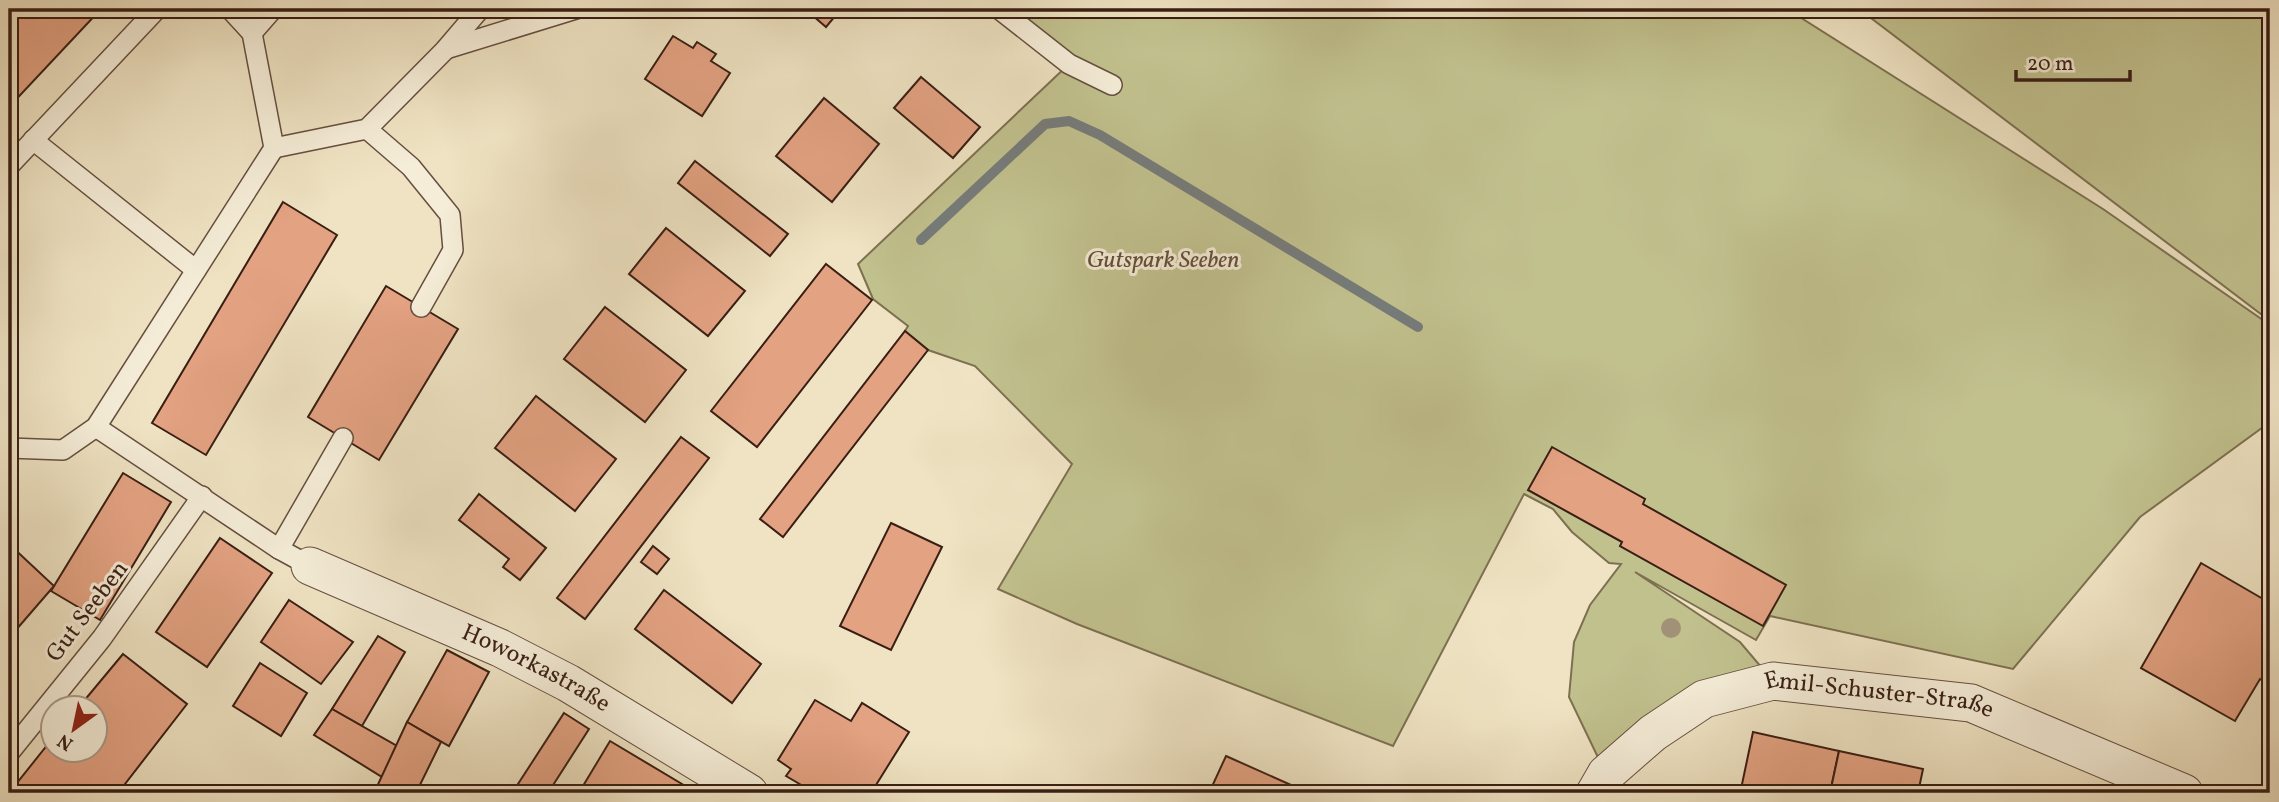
<svg xmlns="http://www.w3.org/2000/svg" width="2279" height="802" font-family="Vollkorn,serif">
  <style>
    .green { fill: #c1c18e; stroke: #7d7051; stroke-width: 2 }
    .lines { fill: none; stroke-linecap: round; stroke-linejoin: round }
    .stream { stroke: #767c7b; stroke-width: 10 }
    .building { fill: #e3a282; stroke: #391e14; stroke-width: 2 }
    .service-casing { stroke: #664f40; stroke-width: 22 }
    .minor-casing { stroke: #664f40; stroke-width: 39 }
    .service { stroke: #f5edd8; stroke-width: 19 }
    .minor { stroke: #f5edd8; stroke-width: 37 }
    .tree { fill: #a19277 }
    .labels { text-anchor: middle; dominant-baseline: central; stroke-width: 6; stroke-linejoin: round; paint-order: stroke }
    .park-label { font-size: 24px; font-style: italic; fill: #624f39; stroke: #f5edd8 }
    .street-label { font-size: 24px; fill: #391e14; stroke: #f5edd8 }
  </style>
  <rect width="100%" height="100%" fill="#efe3c3"/>
  <filter id="stains"><feTurbulence type="fractalNoise" baseFrequency=".00286" numOctaves="4"/><feColorMatrix values="0 0 0 0 .2 0 0 0 0 .09 0 0 0 0 .02 0 0 0 .5 -.17"/></filter>
  <radialGradient id="worn" r=".72"><stop offset=".6" stop-color="#630" stop-opacity="0"/><stop offset="1" stop-color="#630" stop-opacity=".3"/></radialGradient>
  <!-- green -->
  <g class="green">
    <polygon points="999,9 1787,9 2103,209 2270,325 2270,422 2140,517 2013,669 1770,616 1756,640 1635,572 1740,642 1773,681 1606,774 1569,697 1574,642 1590,605 1621,564 1609,563 1572,532 1553,509 1524,494 1393,746 1077,624 998,589 1072,464 975,366 928,350 905,331 908,326 873,299 858,264 1069,64"/>
    <polygon points="1859,9 2270,9 2270,321"/>
  </g>
  <g class="lines">
    <!-- stream -->
    <polyline class="stream" points="921,240 1045,124 1069,121 1100,135 1418,327"/>
  </g>
  <!-- building -->
  <g class="building">
    <polygon points="9,9 101,9 9,107"/>
    <polygon points="805,9 841,9 826,27"/>
    <polygon points="673,36 693,48 697,42 716,54 711,61 730,73 702,116 645,79"/>
    <polygon points="921,77 980,127 953,158 894,108"/>
    <polygon points="824,98 879,144 832,202 776,156"/>
    <polygon points="695,161 788,234 770,256 678,183"/>
    <polygon points="283,202 337,235 206,455 152,423"/>
    <polygon points="666,228 745,291 708,336 629,274"/>
    <polygon points="826,264 872,300 757,447 711,411"/>
    <polygon points="386,286 458,329 379,460 308,417"/>
    <polygon points="605,307 686,370 645,422 564,359"/>
    <polygon points="905,331 928,350 783,537 760,519"/>
    <polygon points="536,396 616,459 575,511 495,448"/>
    <polygon points="681,437 709,458 585,619 557,598"/>
    <polygon points="1552,447 1645,499 1643,504 1786,585 1763,626 1620,546 1622,542 1528,490"/>
    <polygon points="123,473 171,502 100,620 51,591"/>
    <polygon points="479,494 546,548 520,580 503,567 509,559 459,520"/>
    <polygon points="891,523 942,547 891,650 840,626"/>
    <polygon points="220,538 272,573 207,667 156,632"/>
    <polygon points="9,544 54,586 9,638"/>
    <polygon points="653,546 669,559 657,574 641,562"/>
    <polygon points="2201,563 2270,603 2270,685 2260,679 2235,721 2141,668"/>
    <polygon points="664,590 761,664 732,703 635,629"/>
    <polygon points="289,600 353,642 321,684 261,642"/>
    <polygon points="378,636 405,652 362,726 332,709"/>
    <polygon points="447,650 489,672 449,746 407,722"/>
    <polygon points="123,654 187,704 118,793 9,793 52,739 52,750 94,750 94,708 78,708"/>
    <polygon points="260,663 307,693 281,736 233,706"/>
    <polygon points="815,700 851,721 862,703 909,732 871,793 815,793 786,776 791,769 778,760"/>
    <polygon points="332,709 397,746 382,777 314,735"/>
    <polygon points="564,713 589,729 548,793 533,793 518,784"/>
    <polygon points="407,722 441,742 416,793 374,793"/>
    <polygon points="1753,732 1839,751 1830,793 1762,793 1741,789"/>
    <polygon points="610,741 687,787 683,793 594,793 583,786"/>
    <polygon points="1839,751 1923,769 1918,793 1830,793"/>
    <polygon points="1226,756 1309,793 1209,793"/>
  </g>
  <g class="lines">
    <defs>
      <g id="service">
        <polyline points="999,9 1069,64 1112,85"/>
        <polyline points="252,33 273,9"/>
        <polyline points="446,49 576,9"/>
        <polyline points="367,129 411,167 450,215 453,250 421,307"/>
        <polyline points="33,140 196,270"/>
        <polyline points="274,148 367,129 445,50 480,9"/>
        <polyline points="9,166 157,9"/>
        <polyline points="96,427 279,549 310,566"/>
        <polyline points="9,448 63,450 96,427 274,148 252,33 230,9"/>
        <polyline points="279,549 343,438"/>
        <polyline points="9,753 102,638 202,496"/>
      </g>
      <g id="minor">
        <path id="s1" d="M 310,566 L 500,648 L 568,683 L 749,793"/>
        <path id="s2" d="M 1595,793 L 1606,774 L 1653,733 L 1704,699 L 1773,681 L 1971,703 L 2184,793"/>
      </g>
    </defs>
    <!-- service casing -->
    <use href="#service" class="service-casing"/>
    <!-- minor casing -->
    <use href="#minor" class="minor-casing"/>
    <!-- service -->
    <use href="#service" class="service"/>
    <!-- minor -->
    <use href="#minor" class="minor"/>
  </g>
  <!-- trees -->
  <circle class="tree" cx="1671" cy="628" r="10"/>
  <g class="labels">
    <!-- park labels -->
    <g class="park-label">
      <text x="1163" y="261">Gutspark Seeben</text>
    </g>
    <!-- street labels -->
    <g class="street-label">
      <text transform="translate(88 612) rotate(-53)">Gut Seeben</text>
      <text stroke="none"><textPath href="#s1" startOffset="248">Howorkastraße</textPath></text>
      <text stroke="none"><textPath href="#s2" startOffset="324">Emil-Schuster-Straße</textPath></text>
    </g>
  </g>
  <!-- margin -->
  <rect width="2279" height="802" fill="none" stroke="#efe3c3" stroke-width="35"/>
  <rect x="10" y="10" width="2258" height="781" fill="none" stroke="#391e14" stroke-width="3.5"/>
  <rect x="18" y="18" width="2244" height="767" fill="none" stroke="#391e14" stroke-width="2"/>
  <!-- north arrow -->
  <g transform="translate(74 729) rotate(213)"><circle r="33" fill="#f5edd8" stroke="#aa9a8a" stroke-width="2"/>
  <path d="M0-5L12 26L0 18L-12 26Z" fill="#8f2418"/>
  <text y="-10" font-size="19" font-weight="bold" text-anchor="middle" fill="#391e14">N</text>
  </g>
  <!-- scale -->
  <path d="M2016 70v10h114v-10" fill="none" stroke="#391e14" stroke-width="3.5"/>
  <text x="2027" y="70" font-size="21" fill="#391e14" stroke="#f5edd8" stroke-width="5" paint-order="stroke">20 m</text>
  <rect width="100%" height="100%" filter="url(#stains)"/>
  <rect width="100%" height="100%" fill="url(#worn)"/>
</svg>
